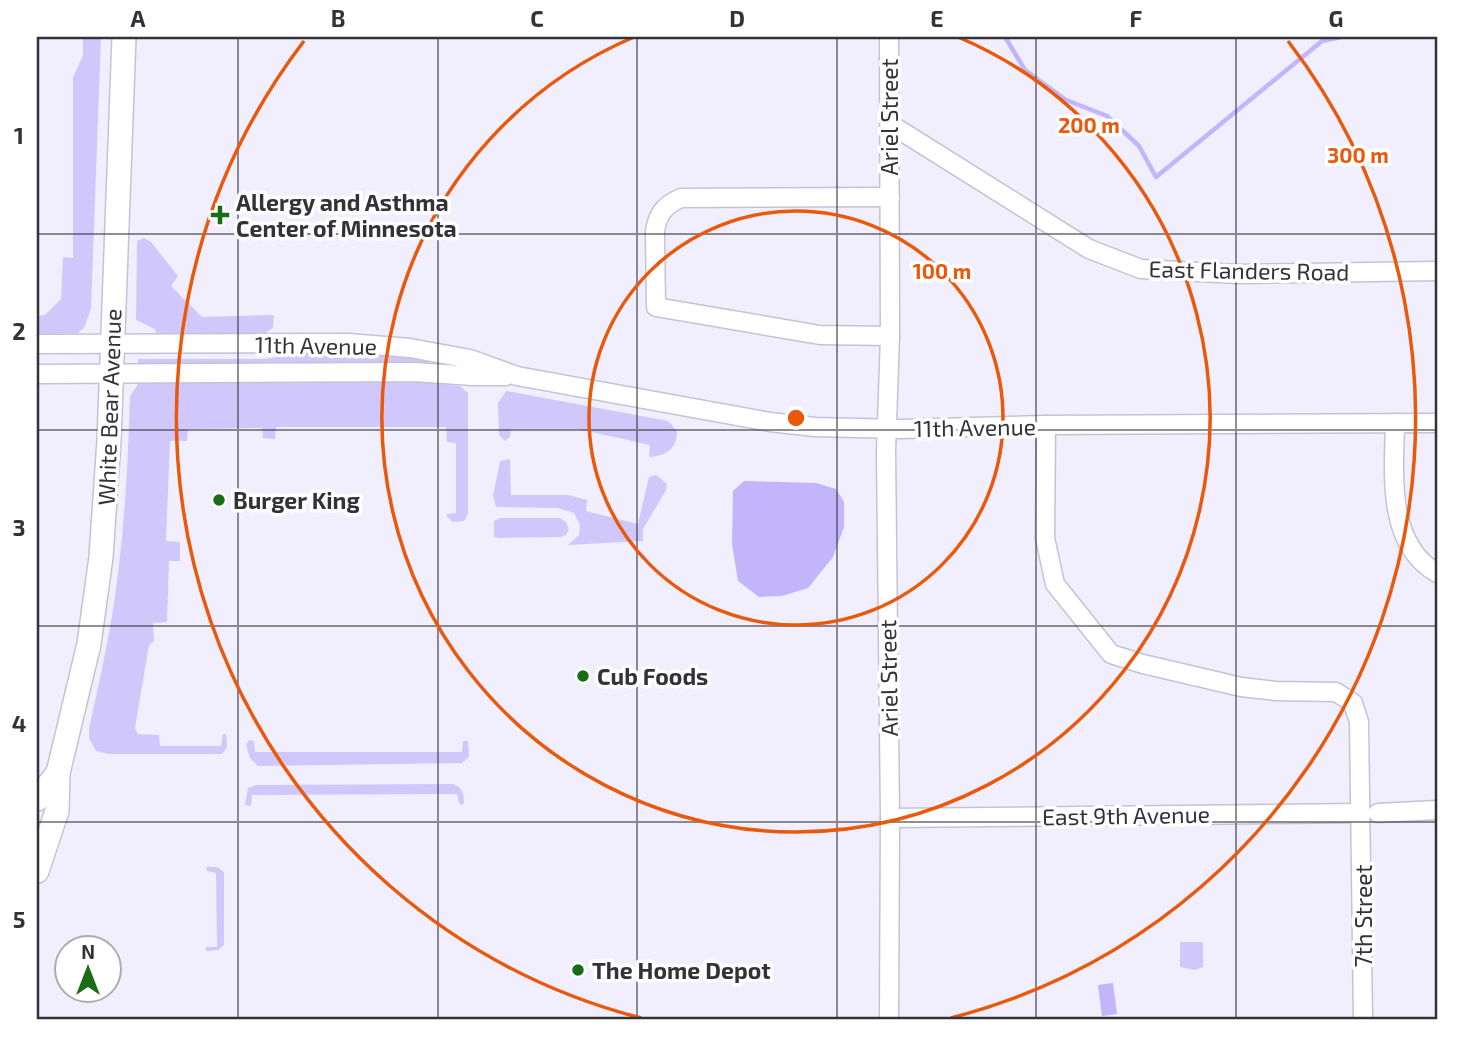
<svg xmlns="http://www.w3.org/2000/svg" width="1474" height="1056" font-family="'Exo 2',sans-serif">
  <style>
    .green { fill: #d0c8fa }
    .water { fill: #c2b5fc }
    .lines { fill: none; stroke-linecap: round; stroke-linejoin: round }
    .stream { stroke: #c2b5fc; stroke-width: 4.5 }
    .minor-casing { stroke: #c5c2d4; stroke-width: 21 }
    .major-casing { stroke: #c5c2d4; stroke-width: 26 }
    .minor { stroke: #fff; stroke-width: 18 }
    .major { stroke: #fff; stroke-width: 23 }
    .grid { fill: none; stroke: #333239; stroke-width: 2; stroke-opacity: 0.55 }
    .ring { fill: none; stroke: #e8590c; stroke-width: 3.5 }
    .poi-dot { fill: #186d15; stroke: #fff; stroke-width: 2.5 }
    .labels { text-anchor: middle; dominant-baseline: central; stroke-width: 7; stroke-linejoin: round; paint-order: stroke }
    .street-label { font-size: 23px; fill: #333239; stroke: #fff }
    .poi-label { font-size: 23px; font-weight: bold; fill: #333239; stroke: #fff; text-anchor: start }
    .centre { fill: #e8590c; stroke: #fff; stroke-width: 3.5 }
    .ring-label { font-size: 21px; text-anchor: middle; font-weight: bold; fill: #e8590c; stroke: #fff; stroke-width: 7; stroke-linejoin: round; paint-order: stroke }
    .neatline { fill: none; stroke: #333239; stroke-width: 2.5 }
    .grid-label { font-size: 23px; text-anchor: middle; font-weight: bold; fill: #333239 }
  </style>
  <rect width="100%" height="100%" fill="#f1effe"/>
  <!-- green -->
  <g class="green">
    <polygon points="83,37 101,37 91,309 84,328 78,333 37,334 37,316 45,315 61,299 63,257 73,258 73,77 83,56"/>
    <polygon points="144,238 151,242 178,276 171,286 202,317 274,315 273,328 265,333 156,333 155,329 136,320 137,241"/>
    <polygon points="312,352 347,352 429,360 429,363 138,364 138,359 263,359"/>
    <path d="M 403,380 L 460,386 L 468,393 L 468,514 L 464,521 L 453,522 L 447,517 L 447,514 L 456,513 L 456,443 L 447,442 L 446,427 L 276,427 L 275,439 L 263,438 L 262,428 L 188,429 L 187,441 L 170,441 L 166,541 L 180,542 L 180,561 L 169,561 L 167,622 L 153,623 L 154,641 L 149,645 L 135,728 L 138,734 L 159,735 L 160,746 L 221,746 L 223,734 L 226,734 L 227,747 L 222,754 L 109,754 L 96,751 L 89,738 L 89,729 C 99,682 110,636 116,588 C 125,525 128,460 130,396 L 139,383 L 174,381 Z"/>
    <path d="M 506,391 L 668,421 L 677,431 C 677,449 666,456 649,457 L 650,445 L 578,429 L 511,429 L 510,437 L 505,441 L 499,435 L 498,403 Z"/>
    <polygon points="510,459 511,495 568,495 587,500 586,511 638,524 649,477 656,475 667,484 666,490 643,529 643,541 568,545 579,535 580,525 574,513 558,508 496,507 493,496 500,461"/>
    <polygon points="500,518 560,518 566,522 569,529 566,535 561,537 499,538 494,537 494,521"/>
    <polygon points="249,740 254,741 255,752 462,752 463,741 468,741 469,757 462,763 258,766 250,758 246,745"/>
    <path d="M 453,784 C 462,787 464,793 464,803 L 462,805 L 459,803 L 457,794 L 252,795 L 251,806 L 245,805 L 248,788 L 257,785 Z"/>
    <polygon points="206,867 217,867 224,872 224,945 218,950 206,951 206,947 217,947 216,873 207,871"/>
    <polygon points="1180,942 1203,942 1203,967 1195,970 1180,967"/>
  </g>
  <!-- water -->
  <g class="water">
    <polygon points="744,481 816,483 836,489 844,502 844,527 833,557 808,588 782,596 759,597 738,581 732,544 733,491"/>
    <polygon points="1113,983 1117,1014 1102,1016 1098,985"/>
  </g>
  <g class="lines">
    <!-- stream -->
    <polyline class="stream" points="1005,37 1025,70 1066,100 1107,116 1139,146 1156,177 1322,41 1341,37"/>
    <defs>
      <g id="minor">
        <polyline points="889,37 890,336 886,451 890,818 889,1019"/>
        <polyline points="890,124 1089,249 1141,269 1237,274 1437,271"/>
        <path d="M 890,197 L 681,198 C 665,205 658,213 655,231 L 656,307 L 820,335 L 890,336"/>
        <polyline points="37,344 348,343 410,348 470,359 517,376 770,422 815,427 901,429 1046,425 1437,423"/>
        <polyline points="37,374 414,372 473,376 506,376"/>
        <path d="M 1395,423 C 1394,473 1386,544 1437,573"/>
        <polyline points="1046,425 1045,538 1055,584 1111,654 1143,664 1241,687 1276,691 1336,692 1353,703 1359,722 1363,1019"/>
        <polyline points="1378,813 1437,810"/>
        <polyline points="890,818 1362,813"/>
      </g>
      <g id="major">
        <polyline points="37,799 58,773"/>
        <polyline points="37,871 57,811 58,773 89,644 101,557 109,440 124,37"/>
      </g>
    </defs>
    <!-- minor casing -->
    <use href="#minor" class="minor-casing"/>
    <!-- major casing -->
    <use href="#major" class="major-casing"/>
    <!-- minor -->
    <use href="#minor" class="minor"/>
    <!-- major -->
    <use href="#major" class="major"/>
  </g>
  <!-- grid -->
  <path class="grid" d="M 238,37 L 238,1019M 438,37 L 438,1019M 637,37 L 637,1019M 837,37 L 837,1019M 1036,37 L 1036,1019M 1236,37 L 1236,1019M 37,234 L 1437,234M 37,430 L 1437,430M 37,626 L 1437,626M 37,822 L 1437,822"/>
  <!-- distance rings -->
  <g class="ring">
    <circle cx="796" cy="418" r="207"/>
    <path d="M958 37A414 414 0 1 1 634 37"/>
    <path d="M641 1018A620 620 0 0 1 304 41M1288 41A620 620 0 0 1 951 1018"/>
  </g>
  <!-- markers -->
  <g class="poi-dot">
    <path d="M216.5 204.5h7v7h7v7h-7v7h-7v-7h-7v-7h7z"/>
    <circle cx="219" cy="500" r="7"/>
    <circle cx="583" cy="676" r="7"/>
    <circle cx="578" cy="970" r="7"/>
  </g>
  <g class="labels">
    <!-- street labels -->
    <g class="street-label">
      <text transform="translate(889 117) rotate(-90)">Ariel Street</text>
      <text transform="translate(1249 270) rotate(1)">East Flanders Road</text>
      <text transform="translate(316 345) rotate(1)">11th Avenue</text>
      <text transform="translate(109 407) rotate(-88)">White Bear Avenue</text>
      <text transform="translate(975 427) rotate(-1)">11th Avenue</text>
      <text transform="translate(888 678) rotate(-91)">Ariel Street</text>
      <text transform="translate(1126 815) rotate(-1)">East 9th Avenue</text>
      <text transform="translate(1363 916) rotate(-90)">7th Street</text>
    </g>
    <!-- poi labels -->
    <g class="poi-label">
      <text x="236" y="202">Allergy and Asthma<tspan x="236" dy="26">Center of Minnesota</tspan></text>
      <text x="233" y="500">Burger King</text>
      <text x="597" y="676">Cub Foods</text>
      <text x="592" y="970">The Home Depot</text>
    </g>
  </g>
  <circle cx="796" cy="418" r="10" class="centre"/>
  <g class="ring-label">
    <text x="1089" y="133">200 m</text>
    <text x="1358" y="163">300 m</text>
    <text x="942" y="279">100 m</text>
  </g>
  <!-- border -->
  <rect width="1474" height="1056" fill="none" stroke="#ffffff" stroke-width="77"/>
  <!-- north arrow -->
  <g transform="translate(88 969)"><circle r="33" fill="#ffffff" stroke="#adadb0" stroke-width="2"/>
  <path d="M0-5L12 26L0 18L-12 26Z" fill="#186d15"/>
  <text y="-10" font-size="19" font-weight="bold" text-anchor="middle" fill="#333239">N</text>
  </g>
  <rect x="38" y="38" width="1398" height="980" class="neatline"/>
  <g class="grid-label">
    <text x="138" y="27">A</text>
    <text x="338" y="27">B</text>
    <text x="537" y="27">C</text>
    <text x="737" y="27">D</text>
    <text x="937" y="27">E</text>
    <text x="1136" y="27">F</text>
    <text x="1336" y="27">G</text>
    <text x="19" y="144">1</text>
    <text x="19" y="340">2</text>
    <text x="19" y="536">3</text>
    <text x="19" y="732">4</text>
    <text x="19" y="928">5</text>
  </g>
</svg>
